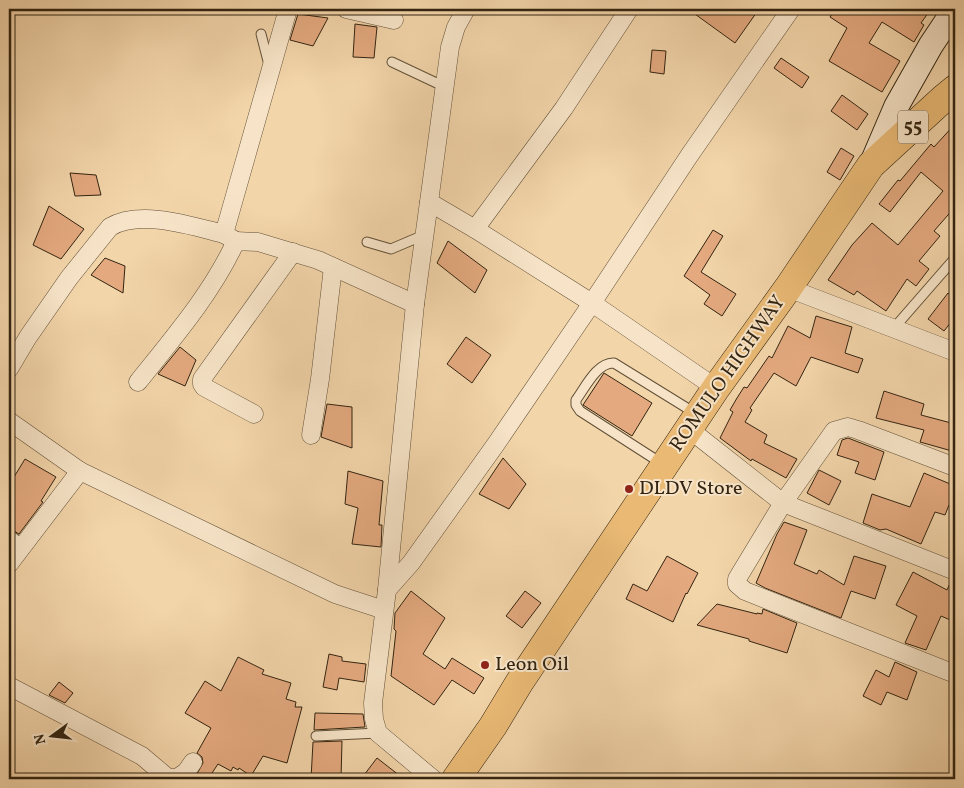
<svg xmlns="http://www.w3.org/2000/svg" width="964" height="788" font-family="Vollkorn,serif">
  <style>
    .building { fill: #e4a97f; stroke: #322411 }
    .lines { fill: none; stroke-linecap: round; stroke-linejoin: round }
    .lane-casing { stroke: #625037; stroke-width: 11 }
    .street-casing { stroke: #625037; stroke-width: 19 }
    .secondary-casing { stroke: #322411; stroke-width: 26 }
    .highway-casing { stroke: #322411; stroke-width: 29 }
    .lane { stroke: #f7e4c8; stroke-width: 9 }
    .street { stroke: #f7e4c8; stroke-width: 18 }
    .secondary { stroke: #f7e4c8; stroke-width: 24 }
    .highway { stroke: #eaba75; stroke-width: 28 }
    .poi-dot { fill: #8f2418; stroke: #f7e4c8; stroke-width: 2 }
    .labels { text-anchor: middle; dominant-baseline: central; stroke-width: 4; stroke-linejoin: round; paint-order: stroke }
    .shield { fill: #f7e4c8; stroke: #6d5e48; stroke-width: 1 }
    .shield-label { font-size: 19px; font-weight: bold; fill: #322411 }
    .street-label { font-size: 20px; fill: #322411; stroke: #f7e4c8 }
    .poi-label { font-size: 20px; fill: #322411; stroke: #f7e4c8; text-anchor: start }
  </style>
  <rect width="100%" height="100%" fill="#f3d5aa"/>
  <filter id="stains"><feTurbulence type="fractalNoise" baseFrequency=".004" numOctaves="4"/><feColorMatrix values="0 0 0 0 .2 0 0 0 0 .09 0 0 0 0 .02 0 0 0 .5 -.17"/></filter>
  <radialGradient id="worn" r=".72"><stop offset=".6" stop-color="#630" stop-opacity="0"/><stop offset="1" stop-color="#630" stop-opacity=".3"/></radialGradient>
  <!-- building -->
  <g class="building">
    <polygon points="688,9 759,9 735,43"/>
    <polygon points="835,9 931,9 921,23 924,25 914,42 882,22 869,43 900,61 882,92 829,61 847,28 830,17"/>
    <polygon points="298,14 328,18 313,46 290,40"/>
    <polygon points="355,24 377,27 374,58 353,57"/>
    <polygon points="652,50 666,51 664,74 650,72"/>
    <polygon points="781,58 809,77 802,88 774,68"/>
    <polygon points="842,95 868,114 857,130 831,111"/>
    <polygon points="955,124 955,207 934,231 940,236 919,261 929,269 916,286 907,279 886,311 857,291 854,295 828,280 852,245 872,223 898,245 943,191 921,172 890,212 879,204 898,180 900,181 931,144 934,147"/>
    <polygon points="841,148 854,156 840,180 827,172"/>
    <polygon points="70,173 96,175 101,195 75,196"/>
    <polygon points="49,206 84,229 61,259 33,245"/>
    <polygon points="713,230 723,236 701,272 736,294 722,316 704,304 710,295 684,276"/>
    <polygon points="448,241 487,270 475,293 437,263"/>
    <polygon points="105,258 125,266 123,293 91,275"/>
    <polygon points="948,293 955,299 955,317 944,331 928,319"/>
    <polygon points="816,316 852,327 845,353 863,359 858,373 811,357 796,386 774,373 750,408 752,410 745,422 767,435 764,443 797,459 786,478 752,459 751,461 720,438 733,412 730,410 737,398 744,387 747,388 769,356 772,358 788,326 810,338"/>
    <polygon points="466,337 491,355 472,383 447,364"/>
    <polygon points="180,347 196,360 185,386 158,374"/>
    <polygon points="604,373 652,403 632,436 583,405"/>
    <polygon points="884,391 924,404 921,415 955,424 955,441 952,451 920,442 924,430 876,418"/>
    <polygon points="327,404 352,407 352,448 321,437"/>
    <polygon points="848,438 884,452 875,480 855,473 859,462 837,455 842,440"/>
    <polygon points="503,458 526,484 509,509 479,494"/>
    <polygon points="25,459 56,477 41,501 43,502 19,534 9,528 9,473 14,477"/>
    <polygon points="819,470 841,481 829,505 807,493"/>
    <polygon points="348,471 383,481 379,525 382,525 381,547 352,544 358,508 345,504"/>
    <polygon points="924,473 955,486 955,508 949,505 945,515 935,512 921,544 886,529 880,530 863,523 872,494 910,507"/>
    <polygon points="784,522 807,530 794,564 817,574 819,570 844,585 854,556 886,566 875,599 851,591 841,618 765,588 756,583 777,534"/>
    <polygon points="667,556 698,573 687,594 686,593 673,622 626,599 633,584 647,591"/>
    <polygon points="913,572 947,590 951,581 955,581 955,622 941,616 926,650 905,643 917,616 896,605"/>
    <polygon points="411,591 445,618 423,654 445,669 452,658 484,678 474,694 452,680 434,705 391,676 396,631 394,629 395,613"/>
    <polygon points="525,591 541,603 522,628 506,616"/>
    <polygon points="717,604 757,614 757,613 762,614 763,609 797,623 787,653 749,641 749,639 697,625"/>
    <polygon points="329,654 342,657 342,661 366,664 364,682 339,678 337,690 323,687"/>
    <polygon points="238,657 264,670 262,674 291,683 286,699 296,702 295,707 302,707 287,763 263,756 251,776 239,768 238,770 233,767 231,771 218,764 208,779 194,779 203,763 202,757 197,753 211,728 185,713 205,681 221,691"/>
    <polygon points="895,662 917,672 907,700 887,692 881,705 863,696 876,670 889,677"/>
    <polygon points="59,682 73,693 65,703 49,695"/>
    <polygon points="315,713 363,714 365,727 314,730"/>
    <polygon points="342,741 341,779 311,779 313,742"/>
    <polygon points="377,758 404,779 361,779"/>
  </g>
  <g class="lines">
    <defs>
      <g id="lane">
        <polyline points="261,34 269,65"/>
        <polyline points="392,62 445,87"/>
        <polyline points="367,242 391,249 424,235"/>
        <polyline points="894,328 955,258"/>
        <path d="M 661,463 L 580,411 L 576,405 L 576,400 C 585,388 597,362 614,363 L 695,413"/>
        <polyline points="9,534 23,545"/>
        <polyline points="316,736 378,733"/>
      </g>
      <g id="street">
        <polyline points="346,9 394,20"/>
        <polyline points="629,9 564,108 475,229 592,303 689,156 791,9"/>
        <polyline points="429,202 450,47 456,27 466,9"/>
        <polyline points="234,240 224,234 288,9"/>
        <polyline points="788,288 955,352"/>
        <path d="M 9,369 L 28,337 L 69,278 L 110,227 C 140,209 192,226 224,234"/>
        <path d="M 138,382 C 174,337 212,293 236,241 L 258,242 L 318,260 L 415,304"/>
        <polyline points="254,414 204,387 202,384 202,379 293,252"/>
        <polyline points="9,421 80,471 335,594 384,610"/>
        <polyline points="689,429 783,503 955,571"/>
        <polyline points="311,435 320,379 333,267"/>
        <polyline points="955,467 858,430 848,427 834,431 783,503 737,579 737,584 745,591 955,674"/>
        <polyline points="9,564 80,471"/>
        <polyline points="387,590 411,563 496,444 592,303 716,388"/>
        <polyline points="9,686 142,756 168,778 177,778 186,772 193,762"/>
        <polyline points="433,779 378,733 374,719 373,703 387,590 415,304 429,202 475,229"/>
      </g>
      <polyline id="secondary" points="872,163 896,107 931,45 955,9"/>
      <polyline id="highway" points="456,779 493,726 519,683 716,388 788,288 871,165 944,98 955,89"/>
    </defs>
    <!-- lane casing -->
    <use href="#lane" class="lane-casing"/>
    <!-- street casing -->
    <use href="#street" class="street-casing"/>
    <!-- secondary casing -->
    <use href="#secondary" class="secondary-casing"/>
    <!-- highway casing -->
    <use href="#highway" class="highway-casing"/>
    <!-- lane -->
    <use href="#lane" class="lane"/>
    <!-- street -->
    <use href="#street" class="street"/>
    <!-- secondary -->
    <use href="#secondary" class="secondary"/>
    <!-- highway -->
    <use href="#highway" class="highway"/>
  </g>
  <!-- markers -->
  <g class="poi-dot">
    <circle cx="629" cy="489" r="5"/>
    <circle cx="485" cy="665" r="5"/>
  </g>
  <g class="labels">
    <!-- shield labels -->
    <rect class="shield" x="898" y="110.5" width="30" height="33" rx="4"/>
    <g class="shield-label">
      <text x="913" y="127">55</text>
    </g>
    <!-- street labels -->
    <g class="street-label">
      <text transform="translate(728 374) rotate(-55)">ROMULO HIGHWAY</text>
    </g>
    <!-- poi labels -->
    <g class="poi-label">
      <text x="639" y="489">DLDV Store</text>
      <text x="495" y="665">Leon Oil</text>
    </g>
  </g>
  <!-- margin -->
  <rect width="964" height="788" fill="none" stroke="#f3d5aa" stroke-width="30"/>
  <rect x="10" y="10" width="944" height="768" fill="none" stroke="#322411" stroke-width="2.5"/>
  <rect x="15" y="15" width="934" height="758" fill="none" stroke="#322411"/>
  <!-- north arrow -->
  <g transform="translate(52 736) rotate(255)" stroke="#f7e4c8" stroke-width="4" paint-order="stroke">
  <path d="M0-4L9 19L0 12L-9 19Z" fill="#322411"/>
  <text y="-8" font-size="14" font-weight="bold" text-anchor="middle" fill="#322411">N</text>
  </g>
  <rect width="100%" height="100%" filter="url(#stains)"/>
  <rect width="100%" height="100%" fill="url(#worn)"/>
</svg>
